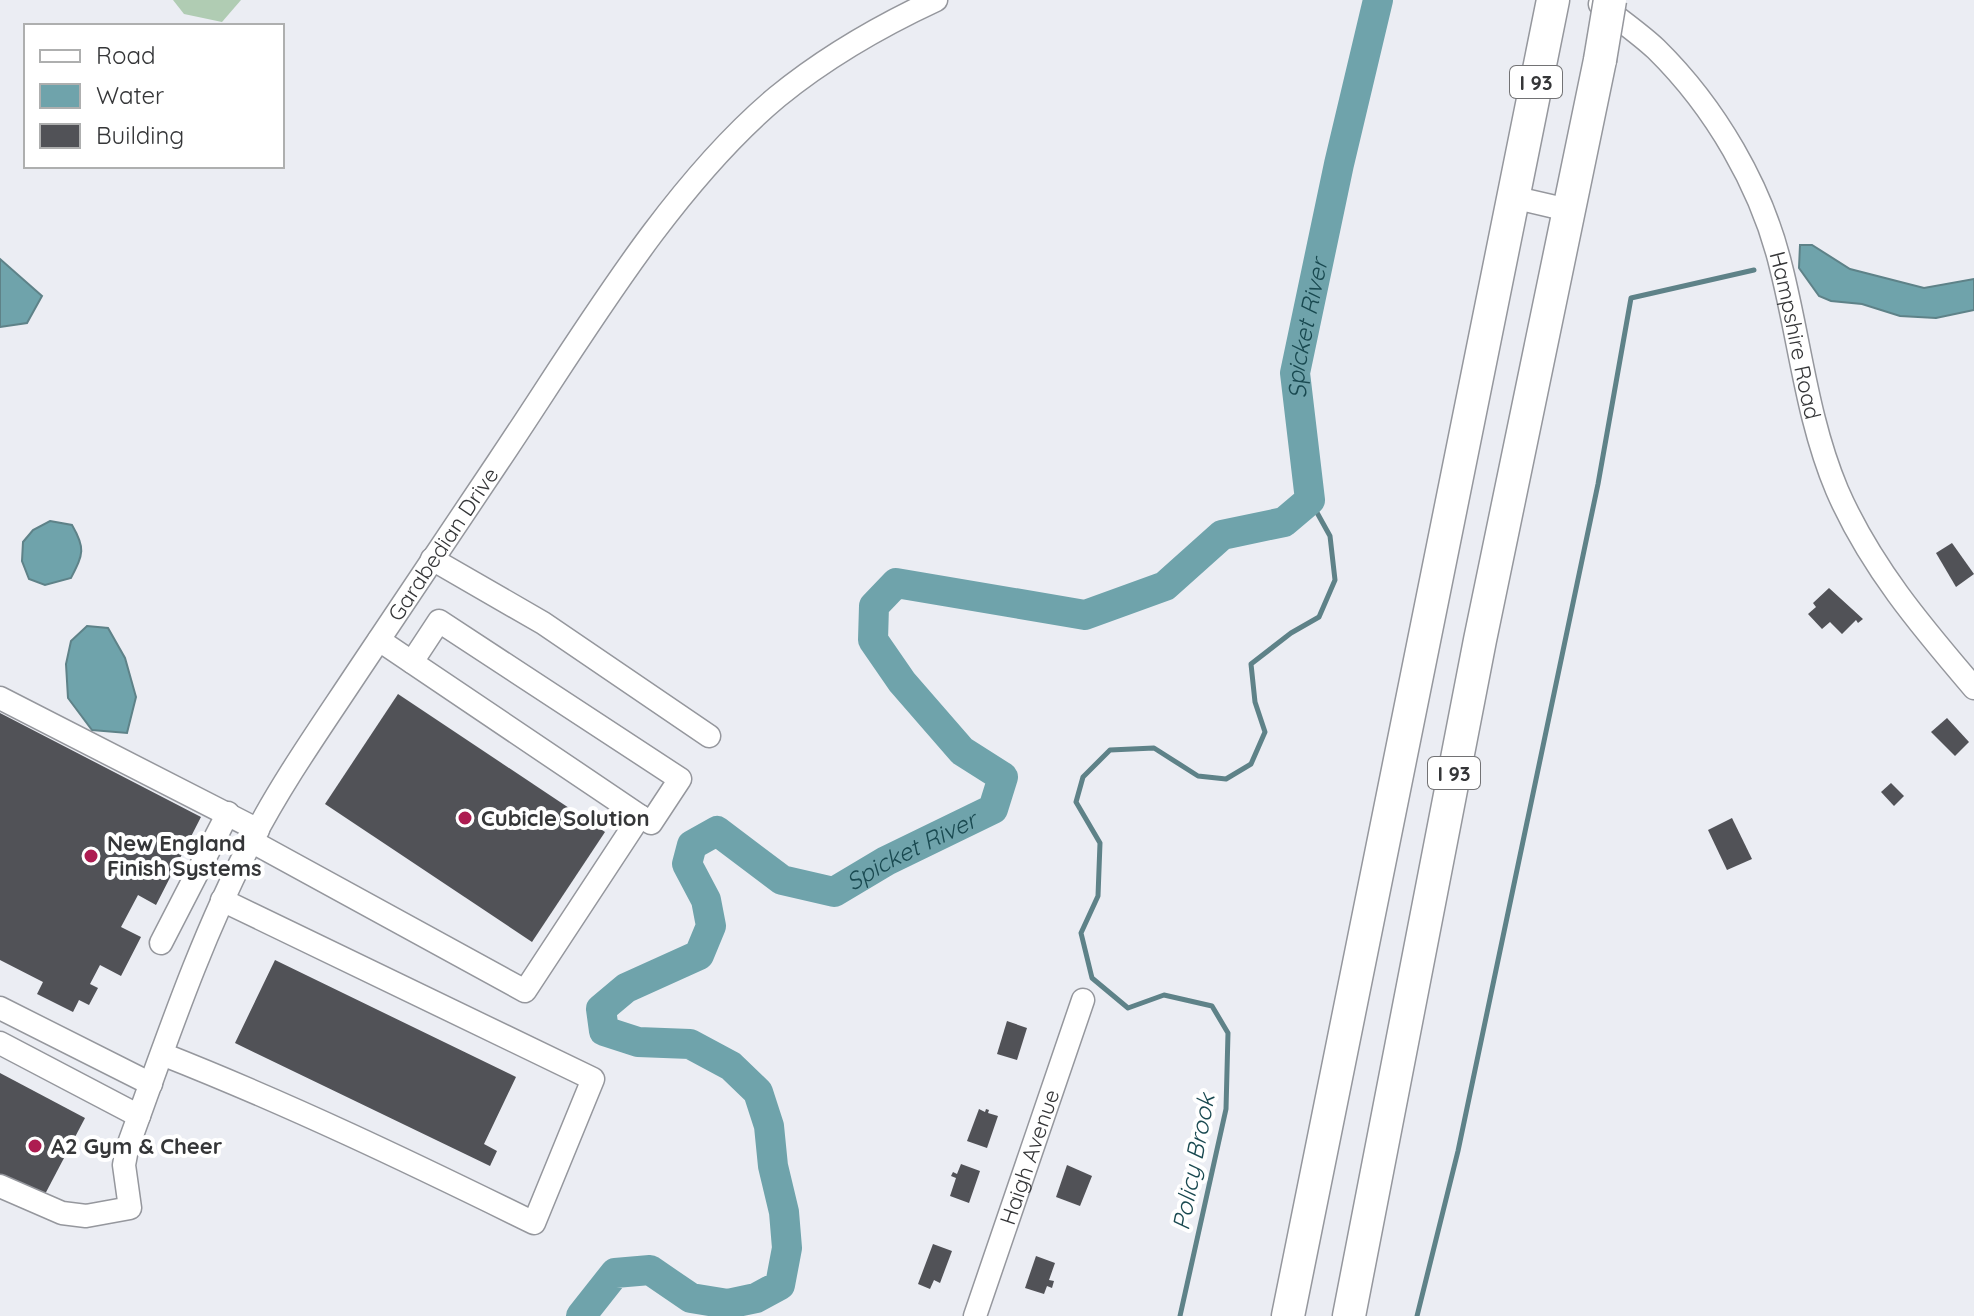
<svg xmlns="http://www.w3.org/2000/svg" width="1974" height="1316" font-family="Quicksand,sans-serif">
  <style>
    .green { fill: #b0ccb3 }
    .water { fill: #6fa3ab; stroke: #5e8288; stroke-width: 2 }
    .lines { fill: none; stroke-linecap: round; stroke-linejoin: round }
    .stream { stroke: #5e8288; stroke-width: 5 }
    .river { stroke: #6fa3ab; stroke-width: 30 }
    .building { fill: #515257 }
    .minor-casing { stroke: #95979d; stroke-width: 25 }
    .highway-casing { stroke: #95979d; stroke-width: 35 }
    .minor { stroke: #fff; stroke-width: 22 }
    .highway { stroke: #fff; stroke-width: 32 }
    .highway-bridge-casing { stroke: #95979d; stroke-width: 35; stroke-linecap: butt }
    .highway-bridge { stroke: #fff; stroke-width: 32 }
    .poi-dot { fill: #ad1c51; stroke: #fff; stroke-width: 3 }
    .labels { text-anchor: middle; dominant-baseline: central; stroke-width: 8; stroke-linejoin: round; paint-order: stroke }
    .shield { fill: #fff; stroke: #727274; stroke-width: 2 }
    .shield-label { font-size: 20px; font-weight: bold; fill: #353638 }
    .street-label { font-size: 22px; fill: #353638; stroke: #fff }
    .poi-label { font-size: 22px; font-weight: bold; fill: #353638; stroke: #fff; text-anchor: start }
    .water-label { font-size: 24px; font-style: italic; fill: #194950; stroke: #fff }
  </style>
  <rect width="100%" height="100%" fill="#ebedf3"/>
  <!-- green -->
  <polygon class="green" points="173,0 241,0 222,22 184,14"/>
  <!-- water -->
  <g class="water">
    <polygon points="1800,245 1812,245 1850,269 1924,288 1974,279 1974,310 1936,318 1900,316 1862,304 1831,301 1819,296 1799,268"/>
    <polygon points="0,259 42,296 27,323 0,327"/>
    <path d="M 50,521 L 72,525 C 86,549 83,554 71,578 L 45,585 L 29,579 L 22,561 L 23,542 L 33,530 Z"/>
    <polygon points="87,626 108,628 125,658 136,697 127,733 92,730 68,698 66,664 71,641"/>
  </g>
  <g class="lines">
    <!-- stream -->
    <g class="stream">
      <polyline points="1180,1316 1226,1109 1228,1033 1212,1006 1164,995 1128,1008 1092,978 1081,933 1098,896 1100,843 1076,802 1083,777 1110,750 1154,748 1198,776 1226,779 1251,764 1265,732 1255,702 1251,664 1291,633 1319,617 1335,580 1330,536 1310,500"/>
      <polyline points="1417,1316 1458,1151 1598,484 1631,298 1754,270"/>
    </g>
    <!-- river -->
    <path class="river" id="s1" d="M 581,1316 L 615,1273 L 650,1270 L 691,1298 L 728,1304 L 756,1298 L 780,1285 L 787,1248 L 784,1212 L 773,1166 L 769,1126 L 758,1092 L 731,1066 L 690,1044 L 638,1042 L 604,1031 L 601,1009 L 626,988 L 699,955 L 711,926 L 706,900 L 687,864 L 692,845 L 717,831 L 782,880 L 834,892 L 886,861 L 993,809 L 1003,777 L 962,751 L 902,682 L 873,640 L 874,606 L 896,583 L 1085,615 L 1165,586 L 1222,535 L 1284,522 L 1310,500 L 1295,373 L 1339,164 L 1378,0"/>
  </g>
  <!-- building -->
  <g class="building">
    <polygon points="1952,543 1974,574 1956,587 1936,553"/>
    <polygon points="1829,588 1863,619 1858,623 1856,620 1842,634 1830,622 1822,629 1808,614 1816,607 1813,603"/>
    <polygon points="398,694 605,832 532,942 325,804"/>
    <polygon points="0,713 201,817 156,905 138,895 121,927 141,937 121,976 100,965 90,984 98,988 89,1005 79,1000 73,1012 37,994 43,982 0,960"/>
    <polygon points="1947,718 1969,742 1955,756 1931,732"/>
    <polygon points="1891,783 1904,796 1894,806 1881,792"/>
    <polygon points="1732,818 1752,859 1727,870 1708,830"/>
    <polygon points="275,960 516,1077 484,1144 497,1151 490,1166 235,1043"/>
    <polygon points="1007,1021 1027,1028 1017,1060 997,1054"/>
    <polygon points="0,1073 85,1118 43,1198 0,1175"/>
    <polygon points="979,1109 985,1112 986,1109 989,1110 988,1113 998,1116 987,1148 967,1141"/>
    <polygon points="961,1164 980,1171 969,1203 950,1196 956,1178 951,1176 953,1172 957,1174"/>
    <polygon points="1067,1165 1092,1176 1080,1206 1056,1197"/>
    <polygon points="933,1244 952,1251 940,1283 934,1280 930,1289 918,1284"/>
    <polygon points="1036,1256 1055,1263 1049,1280 1054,1281 1052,1288 1047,1286 1044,1294 1025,1288"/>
  </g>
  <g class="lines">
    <defs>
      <g id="minor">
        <path id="s2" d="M 1600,4 C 1618,19 1639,33 1656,49 C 1715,107 1762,187 1781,267 C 1800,342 1807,419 1837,490 C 1870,566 1921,626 1974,688"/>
        <polyline points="1512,197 1568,210"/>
        <polyline points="432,559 543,623 709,736"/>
        <polyline points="412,662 439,621 680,779 651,823 640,816"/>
        <polyline points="0,698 258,830"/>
        <polyline points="251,841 525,991 640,816 379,640"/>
        <polyline points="161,943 228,813"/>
        <polyline points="0,1008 151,1084"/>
        <polyline points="0,1043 139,1116"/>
        <path d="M 162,1054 C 289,1104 412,1163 534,1223 L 593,1079 L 222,900"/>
        <path id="s3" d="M 0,1186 L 62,1213 L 86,1216 L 130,1208 L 124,1165 L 127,1149 C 165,1045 200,939 251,842 C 282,782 321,727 358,671 C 405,601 451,531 498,462 C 579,342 666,190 777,97 C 826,57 880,26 936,0"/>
        <path id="s4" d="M 975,1316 L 1083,1000"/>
      </g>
      <g id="highway">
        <polyline points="1288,1316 1553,0"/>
        <polyline points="1349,1316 1480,640 1600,60"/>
      </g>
    </defs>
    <!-- minor casing -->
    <use href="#minor" class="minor-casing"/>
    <!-- highway casing -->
    <use href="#highway" class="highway-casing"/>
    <!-- minor -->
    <use href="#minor" class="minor"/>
    <!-- highway -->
    <use href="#highway" class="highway"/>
    <defs>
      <polyline id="highway-bridge" points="1600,60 1610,0"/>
    </defs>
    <!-- highway-bridge casing -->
    <use href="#highway-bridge" class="highway-bridge-casing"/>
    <!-- highway-bridge -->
    <use href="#highway-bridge" class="highway-bridge"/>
  </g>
  <!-- markers -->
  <g class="poi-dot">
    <circle cx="465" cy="818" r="8"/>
    <circle cx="91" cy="856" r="8"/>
    <circle cx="35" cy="1146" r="8"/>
  </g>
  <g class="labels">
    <!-- shield labels -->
    <g class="shield">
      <rect x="1510" y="66" width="52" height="32" rx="6"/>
      <rect x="1428" y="757" width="52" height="32" rx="6"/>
    </g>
    <g class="shield-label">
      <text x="1536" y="82">I 93</text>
      <text x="1454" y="773">I 93</text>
    </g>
    <!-- street labels -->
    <g class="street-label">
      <text stroke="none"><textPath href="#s2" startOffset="396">Hampshire Road</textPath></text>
      <text stroke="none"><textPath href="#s3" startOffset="882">Garabedian Drive</textPath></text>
      <text stroke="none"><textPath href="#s4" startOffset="168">Haigh Avenue</textPath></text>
    </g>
    <!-- poi labels -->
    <g class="poi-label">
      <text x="481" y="818">Cubicle Solution</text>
      <text x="107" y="843">New England<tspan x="107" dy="25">Finish Systems</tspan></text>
      <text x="51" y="1146">A2 Gym &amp; Cheer</text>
    </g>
    <!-- water labels -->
    <g class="water-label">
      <text stroke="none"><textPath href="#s1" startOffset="2112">Spicket River</textPath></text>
      <text stroke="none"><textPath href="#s1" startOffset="1106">Spicket River</textPath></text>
      <text transform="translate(1193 1162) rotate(-79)">Policy Brook</text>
    </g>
  </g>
  <!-- legend -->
  <rect x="24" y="24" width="260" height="144" fill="#ffffff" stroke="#aeafaf" stroke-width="2"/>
  <rect x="40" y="50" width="40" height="12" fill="#ffffff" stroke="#aeafaf" stroke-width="2"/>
  <text x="96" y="64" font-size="24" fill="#353638">Road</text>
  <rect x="40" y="84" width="40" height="24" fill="#6fa3ab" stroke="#aeafaf" stroke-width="2"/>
  <text x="96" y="104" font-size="24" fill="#353638">Water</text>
  <rect x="40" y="124" width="40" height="24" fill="#515257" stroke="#aeafaf" stroke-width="2"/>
  <text x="96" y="144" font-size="24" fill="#353638">Building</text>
</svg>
